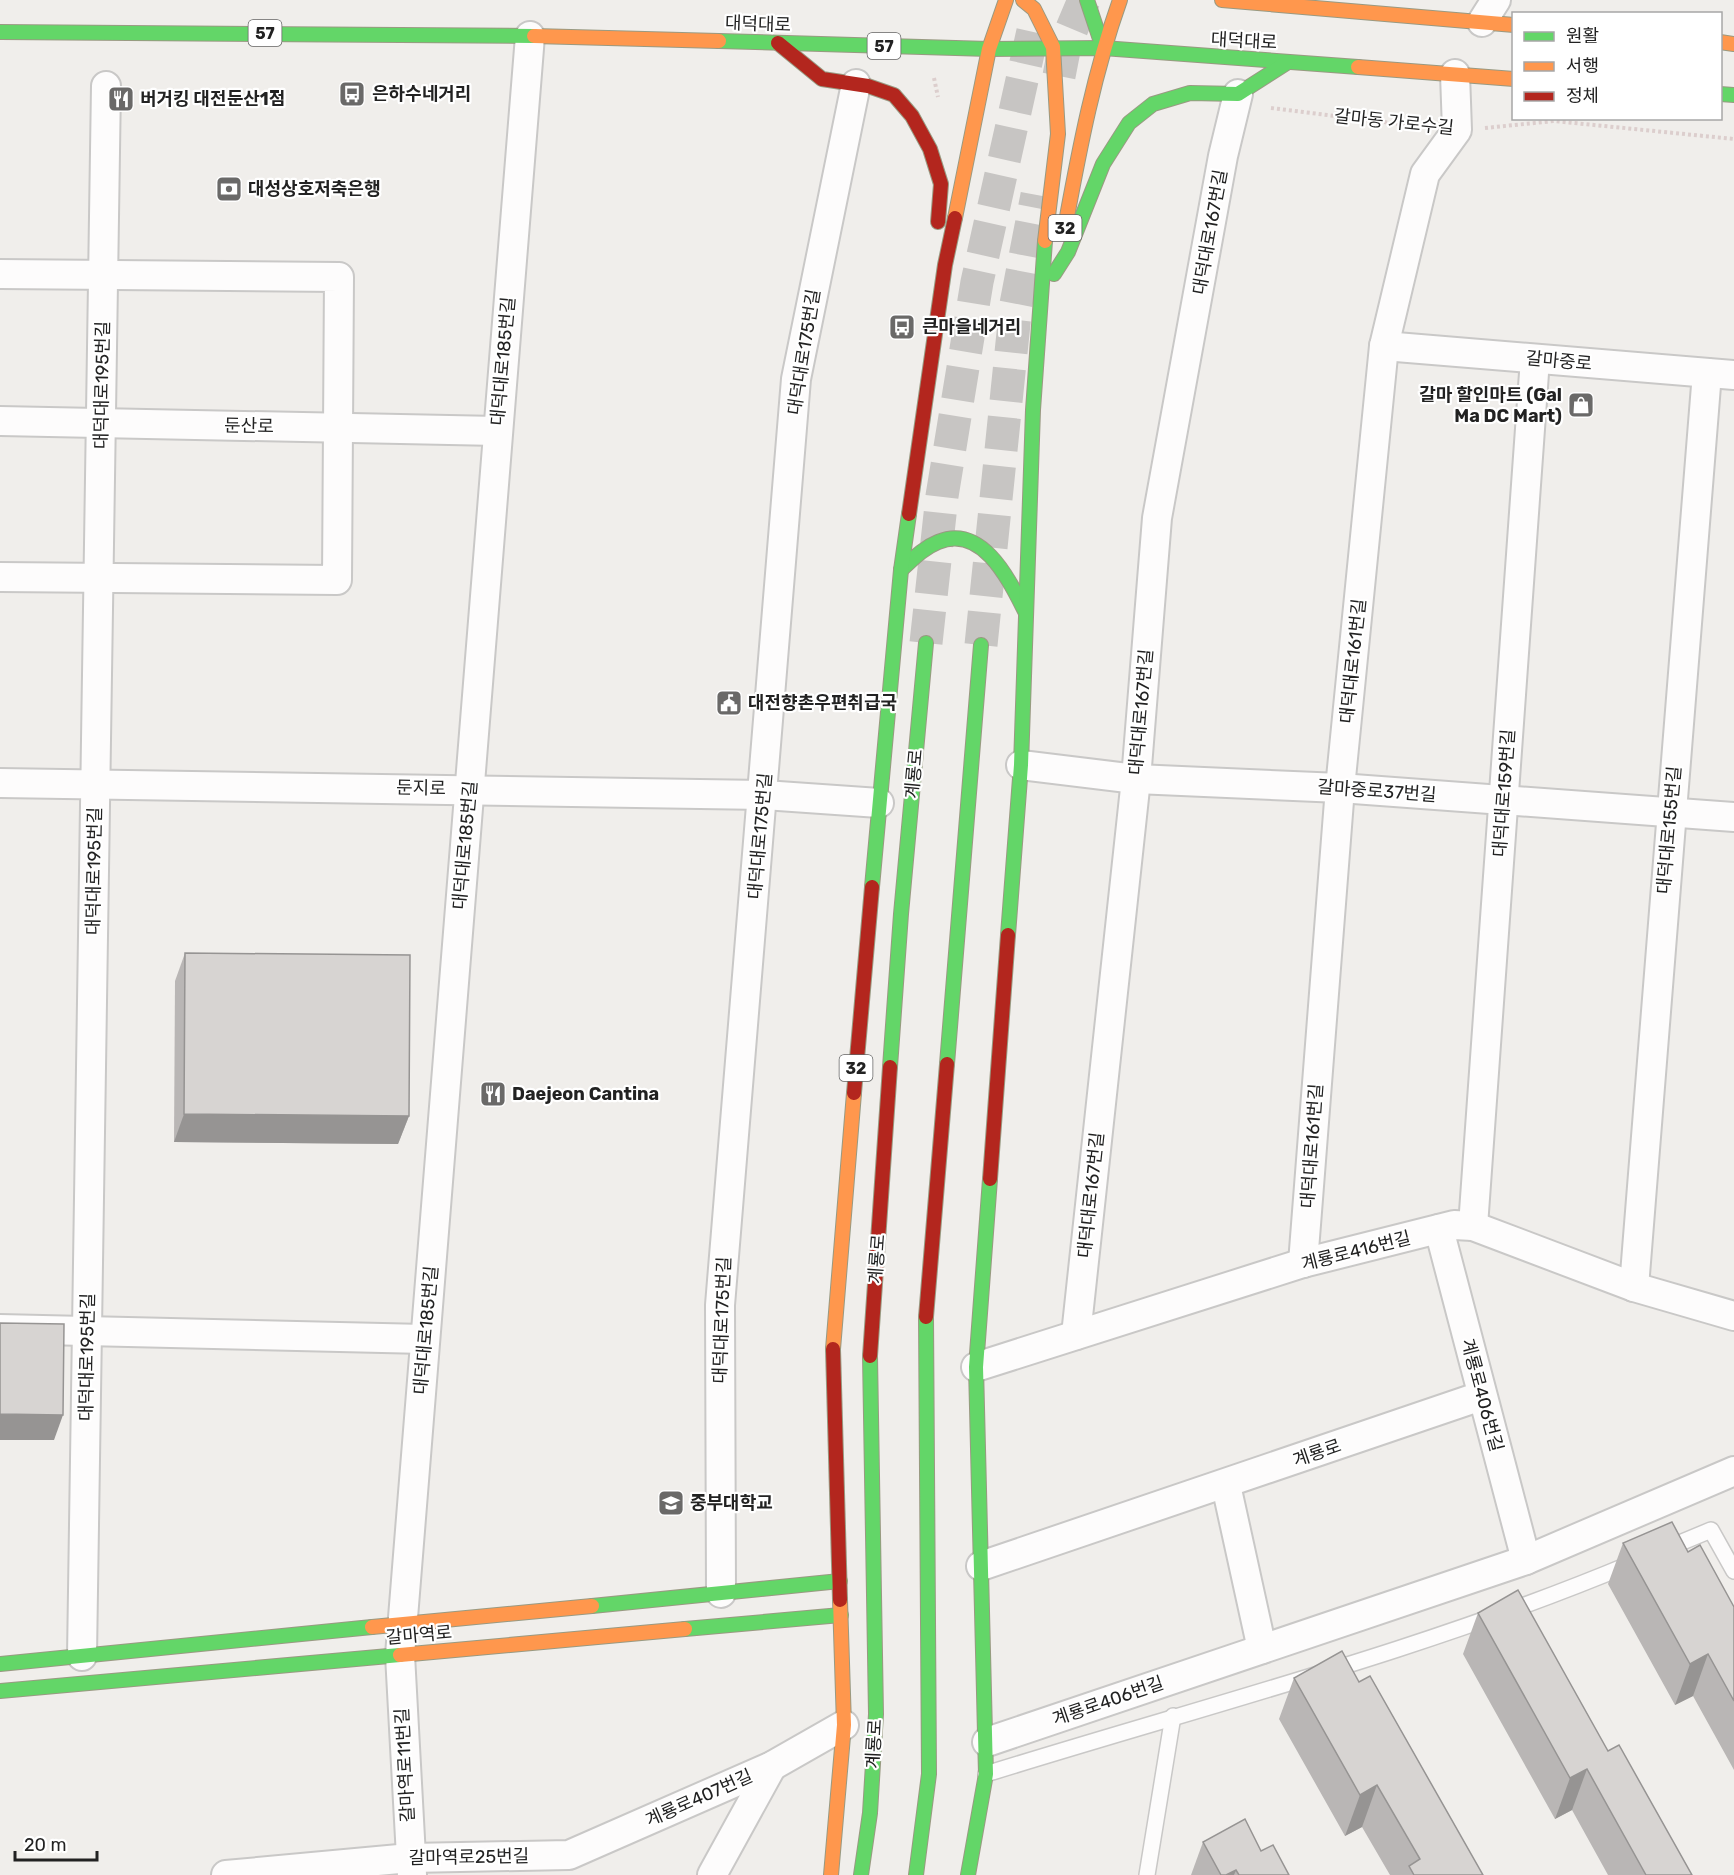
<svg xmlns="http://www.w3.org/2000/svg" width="1734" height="1875" font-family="Rubik,'Noto Sans KR',sans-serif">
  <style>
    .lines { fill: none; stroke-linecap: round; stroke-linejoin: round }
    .primary-tunnel { stroke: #c7c5c3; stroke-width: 33; stroke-dasharray: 33 16; stroke-linecap: butt }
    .lane-casing { stroke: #c9c8c7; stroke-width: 18 }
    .street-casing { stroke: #c9c8c7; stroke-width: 32 }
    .fast-casing { stroke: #999a82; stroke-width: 16 }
    .slow-casing { stroke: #999a82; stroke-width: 16 }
    .jam-casing { stroke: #999a82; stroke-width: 16 }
    .path { stroke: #dccecd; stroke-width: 4; stroke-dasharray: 3 3; stroke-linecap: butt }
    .lane { stroke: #fdfcfc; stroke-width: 15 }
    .street { stroke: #fdfcfc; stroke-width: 28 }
    .fast { stroke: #63d668; stroke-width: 14 }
    .slow { stroke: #ff974d; stroke-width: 14 }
    .jam { stroke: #b3261e; stroke-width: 14 }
    .wall { fill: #b9b6b5 }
    .shaded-wall { fill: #969493 }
    .building { fill: #d7d4d2; stroke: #969493; stroke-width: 1.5 }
    .labels { text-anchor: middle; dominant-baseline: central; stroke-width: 4.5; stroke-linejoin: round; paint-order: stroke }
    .shield { fill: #fff; stroke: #646464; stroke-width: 1.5 }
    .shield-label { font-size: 16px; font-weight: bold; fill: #222 }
    .street-label { font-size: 18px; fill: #222; stroke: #fff }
    .poi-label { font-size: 18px; font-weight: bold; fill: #222; stroke: #fff; text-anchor: start }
  </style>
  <rect width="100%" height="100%" fill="#f0eeeb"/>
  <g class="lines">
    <!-- primary-tunnel -->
    <g class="primary-tunnel">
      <polyline points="1059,76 1065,45 1084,0"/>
      <polyline points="926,643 942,496 977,282 1035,22"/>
      <polyline points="981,645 1016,304 1037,195"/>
    </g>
    <defs>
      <g id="lane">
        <polyline points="1663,1550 1711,1530 1734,1571"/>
        <path d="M 986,1774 C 1201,1707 1422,1651 1630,1564"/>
        <polyline points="1147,1875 1173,1716"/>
      </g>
      <g id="street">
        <polyline points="1482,22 1496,0"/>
        <polyline points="0,274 339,277 337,580 0,577"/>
        <polyline points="1384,346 1734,375"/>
        <polyline points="0,421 498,431"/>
        <polyline points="1021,765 1136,779 1340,788 1734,817"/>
        <polyline points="0,783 764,795 879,803"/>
        <polyline points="1473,1226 1535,359"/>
        <polyline points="1439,1229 1526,1560"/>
        <polyline points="1303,1263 1340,788 1384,346 1425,174 1457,130 1455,74"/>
        <polyline points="1634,1287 1707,373"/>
        <polyline points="0,1329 425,1339"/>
        <polyline points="1076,1335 1136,779 1157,518 1223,156 1238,94"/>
        <polyline points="976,1367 1303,1263 1454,1225 1473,1226 1634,1287 1734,1316"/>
        <polyline points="1226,1485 1262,1649"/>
        <polyline points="981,1566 1481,1396"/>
        <polyline points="721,1593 720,1305 796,379 856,84"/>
        <polyline points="82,1656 106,86"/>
        <polyline points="987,1742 1526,1560 1734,1471"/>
        <polyline points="226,1875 410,1858 569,1855 772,1766 844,1725"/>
        <polyline points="412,1875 400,1655 530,36"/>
        <polyline points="712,1875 772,1766"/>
      </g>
      <g id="fast">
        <polyline points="1087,0 1103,48"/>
        <polyline points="0,32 534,36"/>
        <polyline points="719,41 989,49 1103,48 1358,67"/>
        <polyline points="1720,94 1734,95"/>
        <polyline points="1054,274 1068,252 1103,164 1129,123 1153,104 1190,93 1238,94 1288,62"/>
        <path d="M 901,570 C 912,560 923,548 938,542 C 983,523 1010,582 1026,613"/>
        <polyline points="872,887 901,570 909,514"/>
        <polyline points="1008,935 1021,765 1033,410 1045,241"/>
        <polyline points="947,1064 981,645"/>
        <polyline points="890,1067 901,914 926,643"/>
        <polyline points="592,1606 840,1581"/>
        <polyline points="685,1629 841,1615"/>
        <polyline points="0,1664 372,1627"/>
        <polyline points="0,1691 400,1655"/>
        <polyline points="861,1875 870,1813 876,1714 870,1356"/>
        <polyline points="916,1875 929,1774 926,1317"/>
        <polyline points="968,1875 986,1774 976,1367 990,1179"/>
      </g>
      <g id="slow">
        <polyline points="1023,0 1034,9 1053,47 1058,134 1045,241"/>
        <polyline points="1222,0 1514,25"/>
        <polyline points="534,36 719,41"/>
        <polyline points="1720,42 1734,44"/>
        <polyline points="1358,67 1514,79"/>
        <polyline points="955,218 989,49 1006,0"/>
        <path d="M 1066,222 C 1080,146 1094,73 1120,0"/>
        <polyline points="833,1349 854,1093"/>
        <polyline points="372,1627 592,1606"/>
        <polyline points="400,1655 685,1629"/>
        <polyline points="831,1875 844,1725 840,1600"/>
      </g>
      <g id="jam">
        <polyline points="778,43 822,79 868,86 894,95 912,116 930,149 941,184 938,222"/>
        <polyline points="909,514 945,265 955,218"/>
        <polyline points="854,1093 872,887"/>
        <polyline points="990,1179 1008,935"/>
        <polyline points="926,1317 947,1064"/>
        <polyline points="833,1349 840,1600"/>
        <polyline points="870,1356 890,1067"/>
      </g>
    </defs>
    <!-- lane casing -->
    <use href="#lane" class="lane-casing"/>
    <!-- street casing -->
    <use href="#street" class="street-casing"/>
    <!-- fast casing -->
    <use href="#fast" class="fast-casing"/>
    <!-- slow casing -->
    <use href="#slow" class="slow-casing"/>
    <!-- jam casing -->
    <use href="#jam" class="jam-casing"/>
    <!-- path -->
    <g class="path">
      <polyline points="934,78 938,97"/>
      <polyline points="1271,108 1424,127"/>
      <polyline points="1485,128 1554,121 1734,139"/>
    </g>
    <!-- lane -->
    <use href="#lane" class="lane"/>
    <!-- street -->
    <use href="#street" class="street"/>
    <!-- fast -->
    <use href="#fast" class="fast"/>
    <!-- slow -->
    <use href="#slow" class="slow"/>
    <!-- jam -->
    <use href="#jam" class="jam"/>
  </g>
  <!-- wall -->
  <g class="wall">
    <polygon points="185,953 409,1116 398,1144 174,1142 175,981"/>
    <polygon points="1623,1543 1688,1552 1734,1607 1734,1770 1693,1696 1675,1705 1608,1584"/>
    <polygon points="1478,1613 1608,1751 1692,1875 1608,1875 1572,1810 1555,1819 1463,1654"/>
    <polygon points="1294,1678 1359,1682 1483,1875 1390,1875 1362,1827 1345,1836 1279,1719"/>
    <polygon points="1203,1842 1261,1851 1289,1875 1191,1875"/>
  </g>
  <!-- shaded-wall -->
  <g class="shaded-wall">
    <polygon points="184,1114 409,1116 398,1144 174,1142"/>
    <polygon points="0,1414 63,1415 54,1440 0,1440"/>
    <polygon points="1708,1654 1693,1696 1675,1705 1690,1664"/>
    <polygon points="1587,1769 1572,1810 1555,1819 1570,1778"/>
    <polygon points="1377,1785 1362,1827 1345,1836 1360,1795"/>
    <polygon points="1236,1870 1234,1875 1226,1875"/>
  </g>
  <!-- building -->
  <g class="building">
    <polygon points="185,953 410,955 409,1116 184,1114"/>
    <polygon points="0,1323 64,1324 63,1415 0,1414"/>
    <polygon points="1672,1522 1688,1552 1700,1545 1734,1607 1734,1701 1708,1654 1690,1664 1623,1543"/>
    <polygon points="1518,1590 1608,1751 1619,1745 1692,1875 1646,1875 1587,1769 1570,1778 1478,1613"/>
    <polygon points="1342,1651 1359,1682 1370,1676 1483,1875 1414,1875 1409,1866 1420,1859 1377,1785 1360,1795 1294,1678"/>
    <polygon points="1245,1819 1261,1851 1273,1845 1289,1875 1239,1875 1236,1870 1226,1875 1221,1875 1203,1842"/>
  </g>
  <!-- icons -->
  <defs>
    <symbol id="bus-square" viewBox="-11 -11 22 22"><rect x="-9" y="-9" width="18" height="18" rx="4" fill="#6a6968" stroke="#fff"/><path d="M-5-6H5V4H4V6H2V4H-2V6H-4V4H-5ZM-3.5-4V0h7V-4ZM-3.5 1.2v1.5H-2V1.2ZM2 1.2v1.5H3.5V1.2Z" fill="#fff"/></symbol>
    <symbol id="restaurant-square" viewBox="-11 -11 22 22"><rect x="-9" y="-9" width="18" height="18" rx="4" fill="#6a6968" stroke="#fff"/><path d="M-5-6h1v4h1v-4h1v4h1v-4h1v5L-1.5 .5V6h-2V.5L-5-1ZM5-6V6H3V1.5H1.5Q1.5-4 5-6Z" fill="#fff"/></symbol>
    <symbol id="bank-square" viewBox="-11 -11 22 22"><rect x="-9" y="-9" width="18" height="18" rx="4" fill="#6a6968" stroke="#fff"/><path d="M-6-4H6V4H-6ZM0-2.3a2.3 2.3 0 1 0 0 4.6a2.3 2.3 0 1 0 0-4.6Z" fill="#fff"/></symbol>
    <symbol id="shop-square" viewBox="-11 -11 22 22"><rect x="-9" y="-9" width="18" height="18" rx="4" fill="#6a6968" stroke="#fff"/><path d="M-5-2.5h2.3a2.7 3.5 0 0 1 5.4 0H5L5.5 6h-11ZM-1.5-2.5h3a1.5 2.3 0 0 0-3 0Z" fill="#fff"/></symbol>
    <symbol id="civic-square" viewBox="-11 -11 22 22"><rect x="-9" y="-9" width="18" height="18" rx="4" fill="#6a6968" stroke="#fff"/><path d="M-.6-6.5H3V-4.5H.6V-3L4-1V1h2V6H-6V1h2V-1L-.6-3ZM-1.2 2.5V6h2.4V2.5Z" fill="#fff"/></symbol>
    <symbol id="university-square" viewBox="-11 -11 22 22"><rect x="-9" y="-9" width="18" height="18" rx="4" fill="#6a6968" stroke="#fff"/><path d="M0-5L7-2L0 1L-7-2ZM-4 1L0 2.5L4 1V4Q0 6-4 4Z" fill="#fff"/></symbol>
  </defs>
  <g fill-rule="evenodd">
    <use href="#bus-square" x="337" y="79" width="30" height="30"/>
    <use href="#restaurant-square" x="106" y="84" width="30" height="30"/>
    <use href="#bank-square" x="214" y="174" width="30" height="30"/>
    <use href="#bus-square" x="887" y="312" width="30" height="30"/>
    <use href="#shop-square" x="1566" y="390" width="30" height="30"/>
    <use href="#civic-square" x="714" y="688" width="30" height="30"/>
    <use href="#restaurant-square" x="478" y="1079" width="30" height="30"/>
    <use href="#university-square" x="656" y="1488" width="30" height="30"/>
  </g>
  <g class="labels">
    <!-- shield labels -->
    <g class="shield">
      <rect x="248.5" y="20" width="33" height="26" rx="4.5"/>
      <rect x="867.5" y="33" width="33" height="26" rx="4.5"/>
      <rect x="1048.5" y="215" width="33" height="26" rx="4.5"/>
      <rect x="839.5" y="1055" width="33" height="26" rx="4.5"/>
    </g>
    <g class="shield-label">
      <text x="265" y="33">57</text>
      <text x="884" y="46">57</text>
      <text x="1065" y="228">32</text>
      <text x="856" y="1068">32</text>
    </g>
    <!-- street labels -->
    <g class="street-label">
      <text transform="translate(758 24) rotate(2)">대덕대로</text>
      <text transform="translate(1244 41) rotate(3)">대덕대로</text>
      <text transform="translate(1394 122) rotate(6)">갈마동 가로수길</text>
      <text transform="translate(1210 232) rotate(-80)">대덕대로167번길</text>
      <text transform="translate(804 352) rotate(-81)">대덕대로175번길</text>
      <text transform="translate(503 361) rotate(-85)">대덕대로185번길</text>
      <text transform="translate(1559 361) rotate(5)">갈마중로</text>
      <text transform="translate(102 385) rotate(-89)">대덕대로195번길</text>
      <text transform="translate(249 426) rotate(1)">둔산로</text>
      <text transform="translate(1353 661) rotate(-84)">대덕대로161번길</text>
      <text transform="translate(1141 712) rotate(-85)">대덕대로167번길</text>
      <text transform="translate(914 774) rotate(-85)">계룡로</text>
      <text transform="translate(421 788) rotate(1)">둔지로</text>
      <text transform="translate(1377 791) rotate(4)">갈마중로37번길</text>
      <text transform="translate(1504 793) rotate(-86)">대덕대로159번길</text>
      <text transform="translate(1669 830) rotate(-85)">대덕대로155번길</text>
      <text transform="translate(760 836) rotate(-85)">대덕대로175번길</text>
      <text transform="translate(465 845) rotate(-85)">대덕대로185번길</text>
      <text transform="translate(94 871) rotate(-89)">대덕대로195번길</text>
      <text transform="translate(1312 1146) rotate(-86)">대덕대로161번길</text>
      <text transform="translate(1091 1195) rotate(-84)">대덕대로167번길</text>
      <text transform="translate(1356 1251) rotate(-14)">계룡로416번길</text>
      <text transform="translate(877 1259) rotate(-86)">계룡로</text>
      <text transform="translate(722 1320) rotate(-88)">대덕대로175번길</text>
      <text transform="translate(426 1330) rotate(-85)">대덕대로185번길</text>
      <text transform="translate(87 1357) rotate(-89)">대덕대로195번길</text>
      <text transform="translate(1482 1395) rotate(75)">계룡로406번길</text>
      <text transform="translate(1317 1453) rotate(-19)">계룡로</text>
      <text transform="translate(419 1635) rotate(-5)">갈마역로</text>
      <text transform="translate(1108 1701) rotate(-19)">계룡로406번길</text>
      <text transform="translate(874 1744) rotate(-87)">계룡로</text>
      <text transform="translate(405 1765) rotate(-93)">갈마역로11번길</text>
      <text transform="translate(699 1798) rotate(-24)">계룡로407번길</text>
      <text transform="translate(469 1857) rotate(-1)">갈마역로25번길</text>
    </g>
    <!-- poi labels -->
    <g class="poi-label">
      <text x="372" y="94">은하수네거리</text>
      <text x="140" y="99">버거킹 대전둔산1점</text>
      <text x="248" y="189">대성상호저축은행</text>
      <text x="922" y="327">큰마을네거리</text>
      <text x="1562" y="395" text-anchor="end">갈마 할인마트 (Gal<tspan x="1562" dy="21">Ma DC Mart)</tspan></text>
      <text x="748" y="703">대전향촌우편취급국</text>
      <text x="512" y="1094">Daejeon Cantina</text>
      <text x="690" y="1503">중부대학교</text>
    </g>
  </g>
  <!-- legend -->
  <rect x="1512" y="12" width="210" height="108" fill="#ffffff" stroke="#a7a7a7" stroke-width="1.5"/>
  <rect x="1524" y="32" width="30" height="9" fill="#63d668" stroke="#a7a7a7" stroke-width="1.5"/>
  <text x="1566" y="42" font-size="18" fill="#222222">원활</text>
  <rect x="1524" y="62" width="30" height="9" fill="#ff974d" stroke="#a7a7a7" stroke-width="1.5"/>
  <text x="1566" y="72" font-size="18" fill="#222222">서행</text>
  <rect x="1524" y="92" width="30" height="9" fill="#b3261e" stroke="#a7a7a7" stroke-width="1.5"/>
  <text x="1566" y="102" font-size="18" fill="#222222">정체</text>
  <!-- scale -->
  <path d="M15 1851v9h82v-9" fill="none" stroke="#222222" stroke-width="3"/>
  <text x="24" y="1851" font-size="18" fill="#222222" stroke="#ffffff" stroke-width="4.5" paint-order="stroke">20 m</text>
</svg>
